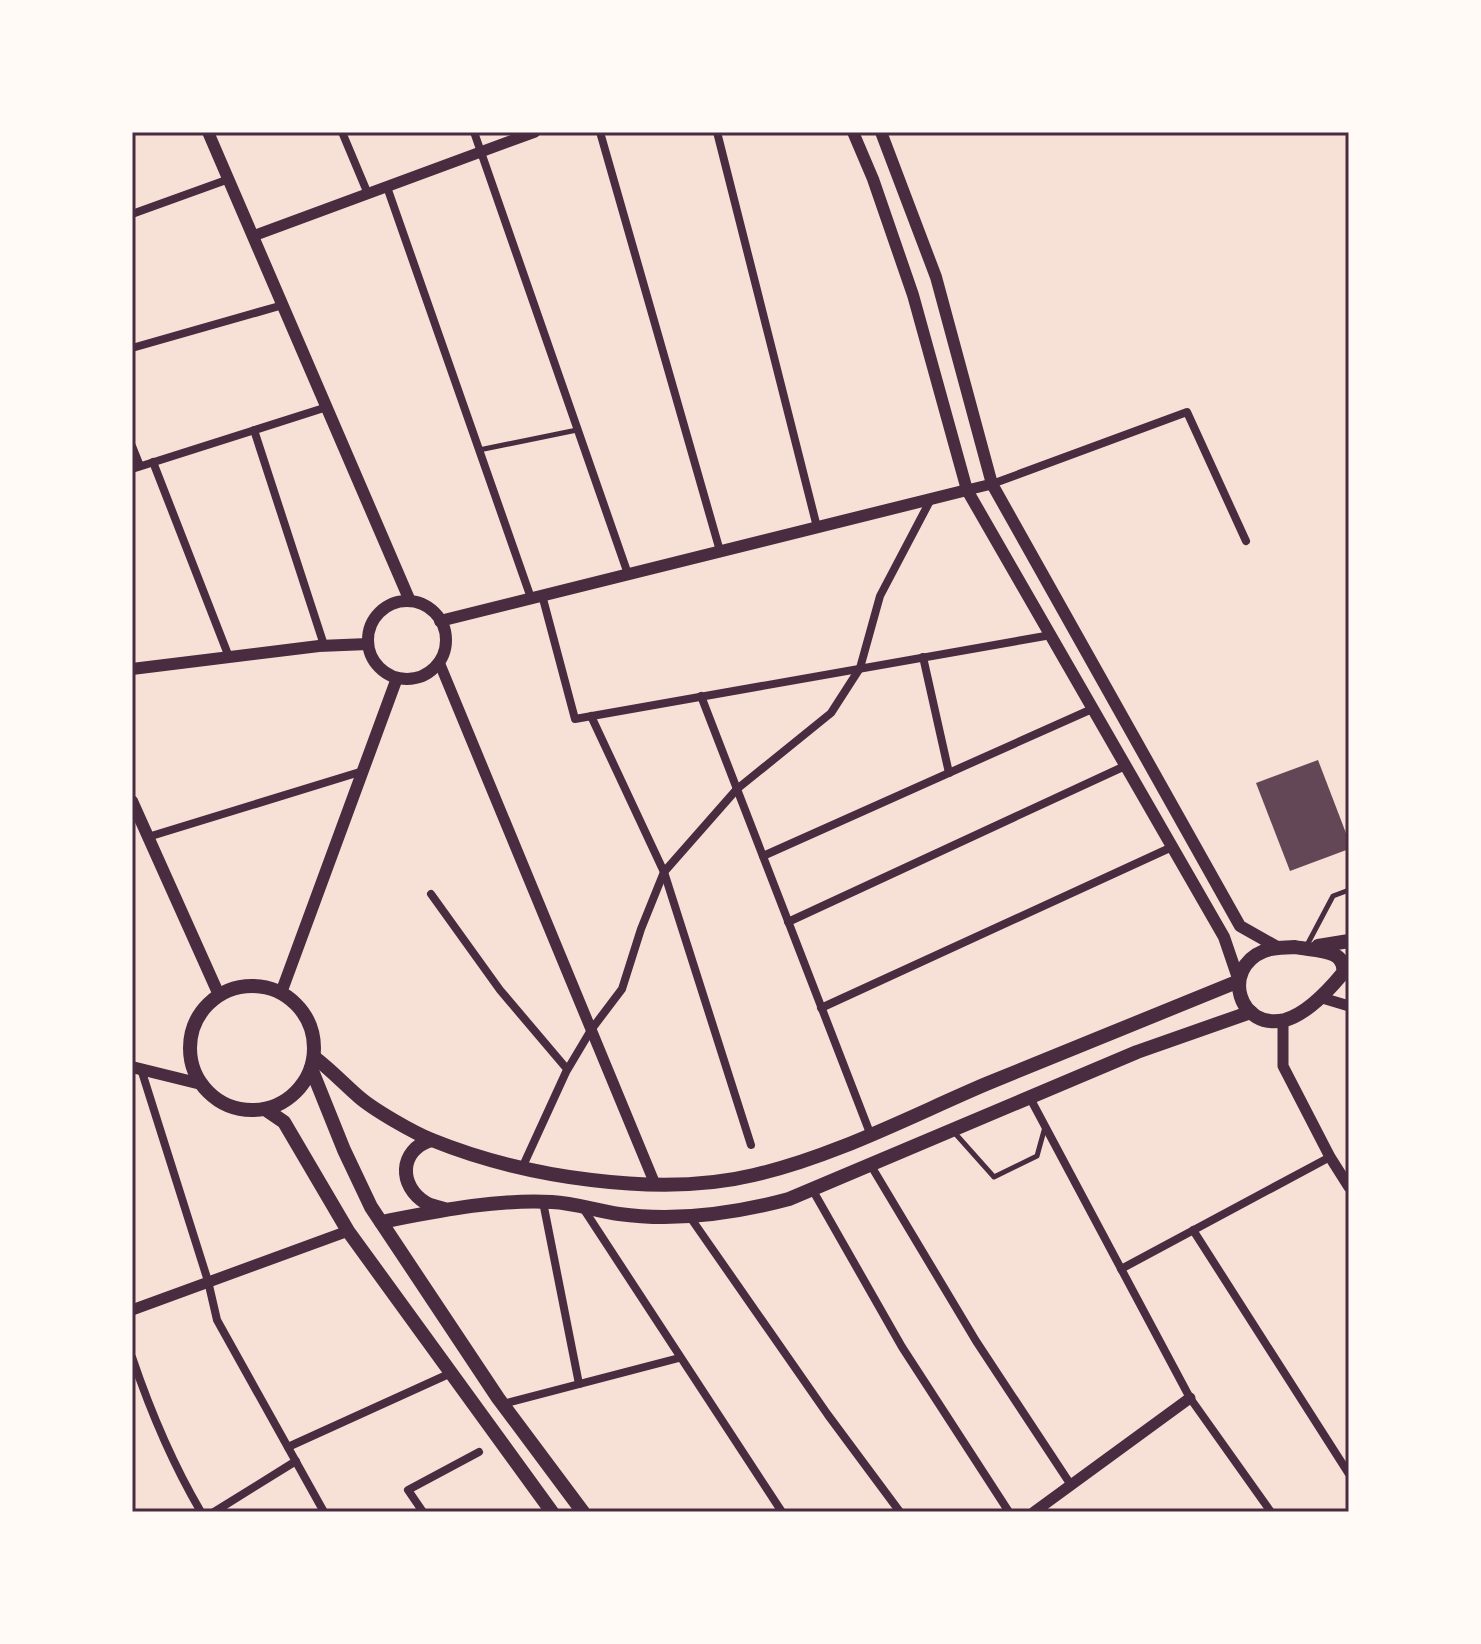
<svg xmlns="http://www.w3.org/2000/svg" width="1481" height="1644" font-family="'Asap Condensed',sans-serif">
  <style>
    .building { fill: #644757 }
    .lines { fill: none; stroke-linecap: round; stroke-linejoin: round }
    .service { stroke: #4a2c40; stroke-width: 5 }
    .minor { stroke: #4a2c40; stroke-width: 8 }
    .tertiary { stroke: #4a2c40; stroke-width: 11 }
    .secondary { stroke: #4a2c40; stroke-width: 12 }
    .primary { stroke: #4a2c40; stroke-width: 14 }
    .neatline { fill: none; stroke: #4a2c40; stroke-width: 3 }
  </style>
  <rect width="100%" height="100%" fill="#f7e1d7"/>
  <!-- building -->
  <polygon class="building" points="1318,760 1349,841 1349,849 1290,871 1256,783"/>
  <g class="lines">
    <!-- service -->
    <g class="service">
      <polyline points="479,450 577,430"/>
      <polyline points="1306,947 1333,896 1349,890"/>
      <polyline points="953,1131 994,1177 1037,1156 1045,1127"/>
    </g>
    <!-- minor -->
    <g class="minor">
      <polyline points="342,132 368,194"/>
      <polyline points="474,132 628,574"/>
      <polyline points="600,132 720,551"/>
      <polyline points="717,132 817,527"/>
      <polyline points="387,187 531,598"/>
      <polyline points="132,214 229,179"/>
      <polyline points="132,348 283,305"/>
      <polyline points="254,430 324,645"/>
      <polyline points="132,446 140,466"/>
      <polyline points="153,462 229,657"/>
      <polyline points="132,469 327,407"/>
      <polyline points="992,484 1187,412 1246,541"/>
      <polyline points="542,595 575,719 1051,635"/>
      <polyline points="923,657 949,773"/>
      <polyline points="701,696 870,1133"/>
      <polyline points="591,716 664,872 751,1145"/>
      <polyline points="148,837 363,771"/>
      <polyline points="763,856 1092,709"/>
      <polyline points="431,894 500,990 567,1069"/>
      <polyline points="788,922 1125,766"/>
      <polyline points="821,1008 1172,847"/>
      <polyline points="141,1069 208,1281 217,1320 324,1512"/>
      <polyline points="1030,1098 1190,1398 1271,1512"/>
      <polyline points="870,1164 976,1341 1071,1485"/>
      <polyline points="522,1168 566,1072 591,1030 622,989 641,929 664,872 737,789 831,713 860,668 880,596 931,499"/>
      <polyline points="812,1189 902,1347 1009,1512"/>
      <polyline points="543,1202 579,1384"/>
      <polyline points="583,1208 782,1512"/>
      <polyline points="690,1217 828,1415 900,1512"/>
      <polyline points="1193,1230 1349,1474"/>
      <polyline points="1121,1269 1330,1157"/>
      <path d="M 132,1357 C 151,1413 171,1461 201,1512"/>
      <polyline points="503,1404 679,1358"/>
      <polyline points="288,1447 451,1373"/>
      <polyline points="214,1512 296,1461"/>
      <polyline points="423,1512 408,1490 479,1452"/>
    </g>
    <!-- tertiary -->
    <g class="tertiary">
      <polyline points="253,236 535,132"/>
      <polyline points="967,490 992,484"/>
      <polyline points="439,662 655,1184"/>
      <polyline points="1319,997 1349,1006"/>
      <polyline points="1283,1020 1283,1066 1330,1157 1349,1187"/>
      <polyline points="132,1310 348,1231"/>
      <polyline points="1034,1512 1190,1398"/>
    </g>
    <!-- secondary -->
    <g class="secondary">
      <polyline points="208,132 410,601"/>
      <polyline points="853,132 873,179 913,295 967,490 1224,937 1239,981"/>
      <polyline points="881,132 936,277 992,484 1240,926 1279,948"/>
      <circle cx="407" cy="640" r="39"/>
      <polyline points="440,621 967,490"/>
      <polyline points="132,669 319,646 368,644"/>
      <polyline points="132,801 219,995"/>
      <polyline points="281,993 397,678"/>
      <polyline points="132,1067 201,1084"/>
    </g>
    <!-- primary -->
    <g class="primary">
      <polyline points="1318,946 1349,941"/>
      <path d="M 1295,947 C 1313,951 1347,948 1343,973 C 1329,990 1306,1014 1285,1020 C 1239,1031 1220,969 1264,951 C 1273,947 1285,948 1295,947 Z"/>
      <circle cx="252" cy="1048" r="62"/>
      <path d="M 314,1057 C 330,1069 344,1084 359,1097 C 374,1110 414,1133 432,1140 C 523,1177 659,1198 754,1175 C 833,1157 911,1116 986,1084 C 1070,1049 1155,1016 1239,981"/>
      <polyline points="311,1068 344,1150 371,1207 498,1398 583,1512"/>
      <polyline points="265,1109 284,1122 348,1231 552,1512"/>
      <path d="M 431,1140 C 399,1150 398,1186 426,1203 C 431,1206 439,1207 444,1209"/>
      <path d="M 381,1222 C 438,1211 494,1199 552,1202 C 575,1203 597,1211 619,1214 C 677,1222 733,1214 789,1199 L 1137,1052 L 1251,1012"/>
    </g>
  </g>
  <!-- border -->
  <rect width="1481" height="1644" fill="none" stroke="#fffaf5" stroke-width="268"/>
  <rect x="134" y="134" width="1213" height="1376" class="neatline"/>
</svg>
